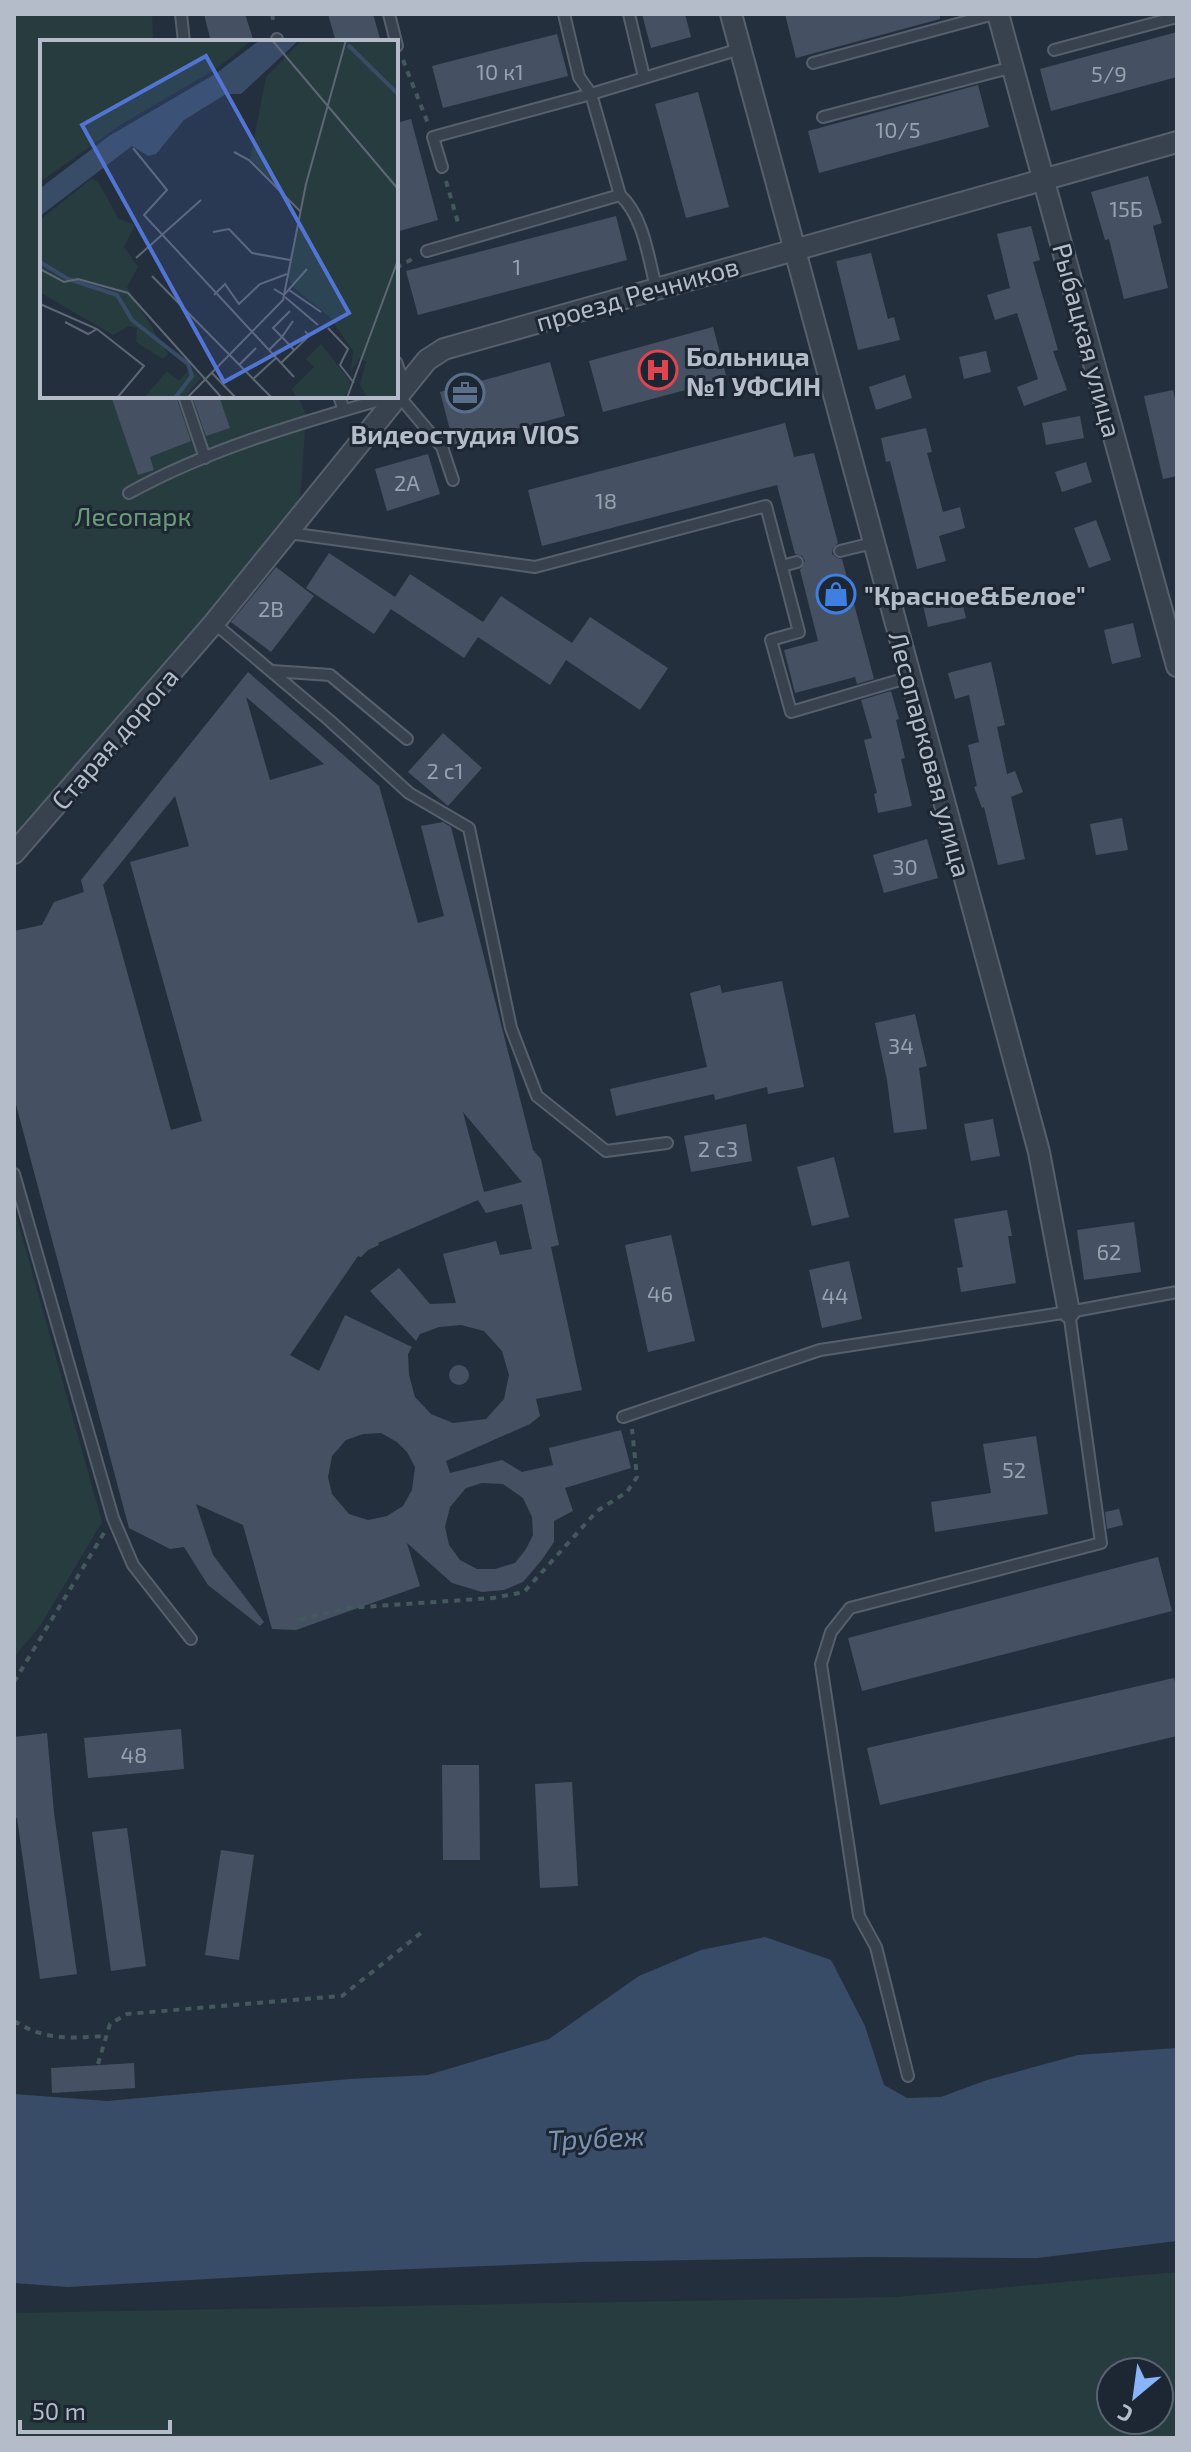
<svg xmlns="http://www.w3.org/2000/svg" width="1191" height="2452" font-family="'Exo 2',sans-serif">
  <style>
    .green { fill: #263c3f; fill-rule: evenodd }
    .water { fill: #394c67 }
    .building { fill: #455162; fill-rule: evenodd }
    .lines { fill: none; stroke-linecap: round; stroke-linejoin: round }
    .service-casing { stroke: #565f6c; stroke-width: 14 }
    .minor-casing { stroke: #565f6c; stroke-width: 24 }
    .path { stroke: #44595c; stroke-width: 4; stroke-dasharray: 6 6; stroke-linecap: butt }
    .service { stroke: #38414e; stroke-width: 10 }
    .minor { stroke: #38414e; stroke-width: 20 }
    .labels { text-anchor: middle; dominant-baseline: central; stroke-width: 6; stroke-linejoin: round; paint-order: stroke }
    .number-label { font-size: 22px; fill: #98a1af }
    .street-label { font-size: 26px; fill: #b4bcc9; stroke: #1d2633 }
    .poi-label { font-size: 26px; font-weight: bold; fill: #b4bcc9; stroke: #1d2633; text-anchor: start }
    .park-label { font-size: 26px; fill: #6b9a76; stroke: #1d2633 }
    .water-label { font-size: 28px; font-style: italic; fill: #7c92b1; stroke: #1d2633 }
    .inset-river { fill: none; stroke: #394c67; stroke-width: 4 }
    .inset-road { fill: none; stroke: #5e6776; stroke-width: 2 }
    .view { fill: #5274d3; fill-opacity: 0.15; stroke: #5274d3; stroke-width: 4 }
    .inset-edge { fill: none; stroke: #b4bcc9; stroke-width: 4 }
  </style>
  <rect width="100%" height="100%" fill="#242f3e"/>
  <!-- green -->
  <g class="green">
    <polygon points="14,14 152,14 153,42 42,42 42,396 298,396 306,415 300,502 14,848"/>
    <polygon points="14,1207 102,1522 40,1626 14,1657"/>
    <path d="M 1177,2272 L 1177,2438 L 14,2438 L 14,2313 L 896,2297 ZM 1159,2372 L 1159,2420 L 1111,2420 L 1111,2372 Z"/>
  </g>
  <!-- water -->
  <polygon class="water" points="765,1937 831,1960 865,2026 884,2085 907,2098 941,2097 987,2080 1078,2055 1177,2048 1177,2241 1037,2258 868,2257 582,2262 313,2273 68,2287 14,2283 14,2094 107,2101 350,2079 428,2075 549,2039 639,1976 701,1950"/>
  <!-- building -->
  <g class="building">
    <polygon points="204,14 245,14 254,42 211,42"/>
    <polygon points="328,14 373,14 381,42 336,42"/>
    <polygon points="642,14 685,14 691,37 651,48"/>
    <polygon points="785,14 940,14 940,19 796,58"/>
    <polygon points="1177,32 1177,77 1051,111 1040,69"/>
    <polygon points="557,34 568,76 443,108 432,66"/>
    <polygon points="978,85 989,127 819,173 808,131"/>
    <polygon points="698,92 729,207 686,218 655,104"/>
    <polygon points="411,119 438,220 396,232 396,123"/>
    <polygon points="1148,176 1162,223 1153,226 1168,288 1124,299 1109,239 1105,240 1091,192"/>
    <polygon points="616,216 627,260 418,315 406,271"/>
    <polygon points="1031,226 1040,260 1033,262 1058,350 1053,351 1067,390 1024,406 1017,387 1038,379 1017,313 995,320 987,295 1010,288 997,234"/>
    <polygon points="871,253 888,319 894,317 900,340 858,350 836,261"/>
    <polygon points="713,327 727,379 603,412 589,361"/>
    <polygon points="986,351 991,372 964,379 959,357"/>
    <polygon points="550,362 565,416 454,445 440,392"/>
    <polygon points="905,375 912,398 876,410 869,387"/>
    <polygon points="1173,390 1177,408 1177,476 1163,479 1144,396"/>
    <polygon points="111,396 176,396 191,441 150,457 154,470 138,475"/>
    <polygon points="192,396 219,396 230,428 206,436"/>
    <polygon points="1080,416 1084,438 1046,445 1042,423"/>
    <polygon points="785,423 794,457 814,453 838,543 833,548 832,554 837,558 842,559 874,679 857,684 855,677 795,693 784,650 818,641 800,570 805,561 802,556 795,554 777,485 542,546 528,490"/>
    <polygon points="926,428 932,452 927,453 943,512 960,507 965,528 939,536 946,561 917,569 890,461 886,462 881,438"/>
    <polygon points="428,454 440,494 387,511 375,469"/>
    <polygon points="1086,462 1092,482 1062,492 1055,472"/>
    <polygon points="1096,520 1111,560 1089,568 1074,528"/>
    <polygon points="329,553 395,597 410,574 483,622 501,596 572,643 590,617 668,668 640,710 566,660 550,685 478,637 464,658 391,609 374,634 306,588"/>
    <polygon points="276,567 314,596 271,652 231,622"/>
    <polygon points="960,593 966,618 928,627 922,601"/>
    <polygon points="1133,623 1141,657 1112,664 1104,630"/>
    <polygon points="991,662 1005,725 997,727 1007,774 1015,771 1023,792 1011,797 1025,859 998,865 984,807 982,808 974,787 977,786 968,745 979,742 969,695 955,699 948,673"/>
    <path d="M 248,672 L 379,786 L 418,923 L 444,916 L 421,826 L 443,822 L 451,827 L 533,1150 L 541,1159 L 559,1245 L 551,1247 L 582,1390 L 536,1399 L 540,1416 L 530,1424 L 446,1461 L 450,1473 L 502,1460 L 522,1472 L 553,1465 L 549,1448 L 621,1430 L 631,1468 L 565,1488 L 573,1511 L 554,1521 L 554,1542 L 541,1561 L 523,1582 L 504,1590 L 482,1592 L 452,1583 L 407,1543 L 420,1586 L 296,1630 L 272,1629 L 243,1525 L 196,1504 L 213,1555 L 264,1622 L 260,1626 L 208,1585 L 184,1547 L 170,1549 L 129,1528 L 14,1097 L 14,931 L 42,925 L 54,902 L 84,892 L 81,880 ZM 246,697 L 324,764 L 270,780 ZM 175,796 L 189,846 L 130,862 L 202,1121 L 171,1130 L 103,885 ZM 463,1112 L 522,1182 L 484,1192 ZM 478,1200 L 486,1213 L 522,1204 L 532,1249 L 500,1255 L 496,1241 L 443,1254 L 456,1303 L 430,1304 L 399,1268 L 370,1291 L 416,1341 L 420,1334 L 439,1327 L 461,1325 L 484,1331 L 502,1351 L 509,1375 L 504,1399 L 486,1419 L 453,1423 L 431,1414 L 415,1397 L 409,1375 L 408,1354 L 412,1347 L 345,1315 L 319,1371 L 290,1355 L 358,1256 L 361,1257 L 368,1250 L 379,1245 L 378,1243 ZM 381,1433 L 397,1442 L 407,1452 L 415,1467 L 412,1490 L 403,1506 L 387,1516 L 368,1520 L 349,1514 L 332,1494 L 328,1477 L 332,1456 L 346,1440 L 363,1434 ZM 482,1483 L 503,1484 L 523,1498 L 532,1517 L 533,1535 L 526,1549 L 515,1563 L 495,1569 L 477,1569 L 460,1560 L 449,1545 L 445,1527 L 450,1507 L 466,1488 Z"/>
    <polygon points="891,691 899,719 896,720 905,758 901,759 912,806 878,813 874,794 877,793 864,740 872,738 861,700"/>
    <polygon points="443,733 482,768 448,806 408,772"/>
    <polygon points="1122,818 1128,850 1096,855 1090,824"/>
    <polygon points="927,839 938,878 884,893 873,855"/>
    <polygon points="782,981 804,1087 768,1094 767,1087 715,1100 714,1094 616,1116 610,1089 707,1067 690,993 720,985 722,993"/>
    <polygon points="915,1014 927,1066 919,1068 927,1129 894,1133 887,1080 875,1023"/>
    <polygon points="993,1119 1000,1156 971,1161 964,1124"/>
    <polygon points="746,1124 752,1161 691,1172 684,1136"/>
    <polygon points="834,1157 849,1217 812,1226 797,1167"/>
    <polygon points="1007,1210 1012,1236 1008,1236 1016,1283 961,1292 957,1268 963,1267 954,1219"/>
    <polygon points="1134,1222 1141,1272 1084,1280 1077,1230"/>
    <polygon points="671,1235 695,1341 648,1352 625,1245"/>
    <polygon points="849,1261 862,1319 822,1328 809,1270"/>
    <circle cx="459" cy="1375" r="10"/>
    <polygon points="1036,1436 1048,1514 935,1532 931,1502 991,1493 983,1444"/>
    <polygon points="1119,1509 1123,1525 1107,1529 1105,1512"/>
    <polygon points="1158,1557 1172,1611 862,1691 848,1638"/>
    <polygon points="1174,1678 1177,1691 1177,1736 880,1805 867,1748"/>
    <polygon points="181,1729 184,1769 88,1778 84,1738"/>
    <polygon points="47,1733 54,1813 77,1974 40,1979 17,1818 14,1818 14,1737"/>
    <polygon points="442,1765 479,1765 480,1860 443,1860"/>
    <polygon points="572,1782 578,1886 540,1888 535,1784"/>
    <polygon points="127,1828 146,1966 111,1971 92,1832"/>
    <polygon points="221,1850 254,1855 239,1960 205,1955"/>
    <polygon points="134,2063 135,2088 52,2093 51,2068"/>
  </g>
  <g class="lines">
    <defs>
      <g id="service">
        <polyline points="181,14 184,42"/>
        <polyline points="389,14 397,46"/>
        <polyline points="629,14 644,77"/>
        <polyline points="277,39 278,42"/>
        <polyline points="1054,50 1177,17"/>
        <polyline points="813,63 994,14"/>
        <polyline points="823,117 1013,67"/>
        <polyline points="442,167 433,137 591,94 579,77 564,14"/>
        <path d="M 620,195 C 644,217 648,257 656,287"/>
        <polyline points="427,251 620,195 591,94 740,49"/>
        <polyline points="396,362 405,386"/>
        <polyline points="398,395 442,447 453,480"/>
        <polyline points="184,396 205,458"/>
        <polyline points="339,396 344,410"/>
        <path d="M 129,493 C 210,448 304,422 393,396"/>
        <polyline points="289,533 535,567 766,506 799,632 771,640 791,712 910,677"/>
        <polyline points="840,551 873,543"/>
        <polyline points="782,566 797,562"/>
        <polyline points="214,623 329,720 409,793 469,828 511,1028 537,1096 606,1151 667,1143"/>
        <polyline points="272,671 330,675 407,739"/>
        <polyline points="14,1174 113,1518 133,1565 191,1639"/>
        <polyline points="623,1417 820,1350 1069,1312 1177,1292"/>
        <polyline points="908,2076 876,1947 859,1916 821,1664 831,1632 850,1608 1101,1543 1069,1312"/>
      </g>
      <g id="minor">
        <polyline points="731,14 1039,1152 1069,1312"/>
        <polyline points="998,14 1177,666"/>
        <polyline points="14,853 214,623 427,360 444,349 1177,142"/>
      </g>
    </defs>
    <!-- service casing -->
    <use href="#service" class="service-casing"/>
    <!-- minor casing -->
    <use href="#minor" class="minor-casing"/>
    <!-- path -->
    <g class="path">
      <polyline points="272,14 274,25"/>
      <polyline points="403,60 429,126"/>
      <polyline points="446,181 459,226"/>
      <polyline points="396,268 414,258"/>
      <polyline points="1176,1483 1177,1483"/>
      <polyline points="300,1620 347,1608 493,1598 524,1592 597,1511 627,1492 637,1477 632,1429"/>
      <polyline points="14,1682 104,1533"/>
      <path d="M 14,2021 C 47,2041 68,2038 106,2036"/>
      <polyline points="98,2064 110,2024 127,2014 342,1996 421,1933"/>
    </g>
    <!-- service -->
    <use href="#service" class="service"/>
    <!-- minor -->
    <use href="#minor" class="minor"/>
  </g>
  <!-- icons -->
  <defs>
    <symbol id="hospital-ring" viewBox="-11 -11 22 22"><circle r="9.5" fill="#1d2633" stroke="#e0444e" stroke-width="1.5"/><path d="M-5-5h3v3.5h4V-5h3V5h-3V1.5h-4V5h-3Z" fill="#e0444e"/></symbol>
    <symbol id="office-ring" viewBox="-11 -11 22 22"><circle r="9.5" fill="#1d2633" stroke="#5c6f8a" stroke-width="1.5"/><path d="M-6-3h4V-5.5h4V-3h4V5H-6ZM-1-4.5V-3h2v-1.5ZM-6 0V1H6V0Z" fill="#5c6f8a"/></symbol>
    <symbol id="shop-ring" viewBox="-11 -11 22 22"><circle r="9.5" fill="#1d2633" stroke="#3f7fe0" stroke-width="1.5"/><path d="M-5-2.5h2.3a2.7 3.5 0 0 1 5.4 0H5L5.5 6h-11ZM-1.5-2.5h3a1.5 2.3 0 0 0-3 0Z" fill="#3f7fe0"/></symbol>
  </defs>
  <g fill-rule="evenodd">
    <use href="#hospital-ring" x="636" y="348" width="44" height="44"/>
    <use href="#office-ring" x="443" y="371" width="44" height="44"/>
    <use href="#shop-ring" x="814" y="572" width="44" height="44"/>
  </g>
  <g class="labels">
    <!-- number labels -->
    <g class="number-label">
      <text x="500" y="71">10 к1</text>
      <text x="1109" y="73">5/9</text>
      <text x="898" y="129">10/5</text>
      <text x="1126" y="208">15Б</text>
      <text x="517" y="266">1</text>
      <text x="407" y="482">2А</text>
      <text x="606" y="500">18</text>
      <text x="271" y="608">2В</text>
      <text x="445" y="770">2 с1</text>
      <text x="905" y="866">30</text>
      <text x="901" y="1045">34</text>
      <text x="718" y="1148">2 с3</text>
      <text x="1109" y="1251">62</text>
      <text x="660" y="1293">46</text>
      <text x="835" y="1295">44</text>
      <text x="1014" y="1469">52</text>
      <text x="134" y="1754">48</text>
    </g>
    <!-- street labels -->
    <g class="street-label">
      <text transform="translate(637 293) rotate(-16)">проезд Речников</text>
      <text transform="translate(1088 340) rotate(75)">Рыбацкая улица</text>
      <text transform="translate(114 738) rotate(-49)">Старая дорога</text>
      <text transform="translate(931 754) rotate(75)">Лесопарковая улица</text>
    </g>
    <!-- poi labels -->
    <g class="poi-label">
      <text x="686" y="355">Больница<tspan x="686" dy="30">№1 УФСИН</tspan></text>
      <text x="465" y="433" text-anchor="middle">Видеостудия VIOS</text>
      <text x="864" y="594">"Красное&amp;Белое"</text>
    </g>
    <!-- park labels -->
    <g class="park-label">
      <text x="133" y="515">Лесопарк</text>
    </g>
    <!-- water labels -->
    <g class="water-label">
      <text transform="translate(596 2137) rotate(-3)">Трубеж</text>
    </g>
  </g>
  <!-- overview -->
  <g transform="translate(40 40)">
    <rect width="358" height="358" fill="#242f3e"/>
    <path d="M 0,0 L 212,0 L 176,29 L 82,84 L 0,142 ZM 262,0 L 358,0 L 358,358 L 326,356 L 320,345 L 326,322 L 320,318 L 311,331 L 313,311 L 290,277 L 253,247 L 248,238 L 261,170 L 210,119 L 226,37 ZM 51,139 L 58,141 L 78,178 L 95,185 L 84,207 L 98,227 L 87,247 L 128,314 L 123,319 L 96,302 L 97,288 L 89,286 L 73,295 L 1,253 L 0,180 ZM 281,304 L 310,341 L 309,351 L 302,358 L 256,358 L 252,349 L 274,327 L 266,319 ZM 151,327 L 161,338 L 144,358 L 104,358 L 127,331 L 139,341 Z" fill="#263c3f"/>
    <path d="M 220,0 L 259,0 L 201,54 L 186,54 L 144,80 L 116,114 L 108,116 L 92,106 L 0,176 L 0,149 L 7,143 L 69,96 L 175,34 Z" fill="#394c67"/>
    <path class="inset-river" d="M 308,5 L 358,54M 0,222 L 28,239 L 77,255 L 92,280 L 148,324 L 152,336 L 135,358"/>
    <path class="inset-road" d="M 232,0 L 358,149M 93,108 L 127,150 L 104,175 L 254,337M 194,112 L 209,120 L 261,172M 173,192 L 189,189 L 212,213 L 250,220M 96,218 L 161,160M 0,229 L 24,242 L 38,239 L 88,253 L 182,358M 112,236 L 232,358M 234,249 L 244,255 L 267,229M 249,250 L 281,272M 174,255 L 185,244 L 199,264 L 220,244 L 247,234M 245,257 L 278,285M 0,264 L 57,289 L 104,326 L 77,358M 253,281 L 242,297 L 254,310M 25,282 L 48,294 L 57,289M 288,288 L 308,309 L 300,325 L 314,343M 229,310 L 242,297 L 233,288 L 250,271M 241,323 L 269,296 L 265,291M 1,325 L 1,358M 199,325 L 216,308M 171,332 L 196,358M 213,339 L 236,318M 147,358 L 243,260 L 266,144 L 306,0M 307,358 L 358,220"/>
    <path class="view" d="M 166,16 L 309,273 L 184,342 L 42,85 Z"/>
    <rect width="358" height="358" class="inset-edge"/>
  </g>
  <!-- border -->
  <rect width="1191" height="2452" fill="none" stroke="#b4bcc9" stroke-width="32"/>
  <!-- north arrow -->
  <g transform="translate(1135 2396) rotate(209)"><circle r="38" fill="#1d2633" stroke="#59626f" stroke-width="2"/>
  <path d="M0-6L14 30L0 20L-14 30Z" fill="#8ab4f8"/>
  <text y="-12" font-size="22" font-weight="bold" text-anchor="middle" fill="#b4bcc9">С</text>
  </g>
  <!-- scale -->
  <path d="M20 2420v12h150v-12" fill="none" stroke="#b4bcc9" stroke-width="4"/>
  <text x="32" y="2420" font-size="24" fill="#b4bcc9" stroke="#1d2633" stroke-width="6" paint-order="stroke">50 m</text>
</svg>
